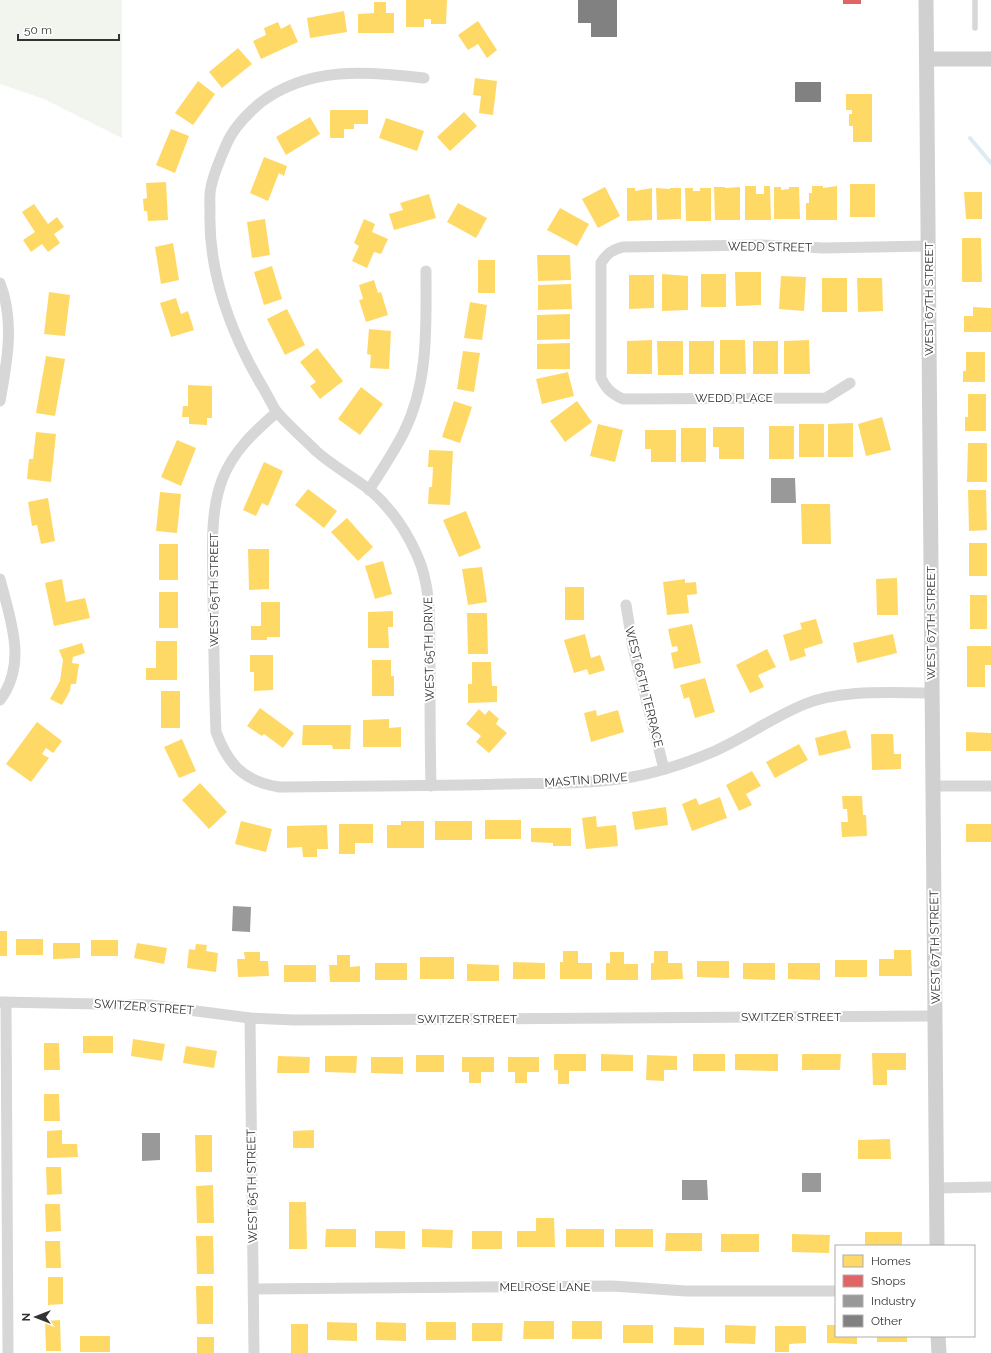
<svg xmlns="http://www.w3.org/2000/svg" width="991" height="1353" font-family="Raleway,sans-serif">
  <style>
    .green { fill: #f1f5ed }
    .homes { fill: #ffd966 }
    .shops { fill: #e06666 }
    .industry { fill: #999 }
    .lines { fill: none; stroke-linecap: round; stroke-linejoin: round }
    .stream { stroke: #ddebf3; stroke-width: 4 }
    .building { fill: #818181 }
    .lane { stroke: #d7d7d7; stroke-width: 5.5 }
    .street { stroke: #d7d7d7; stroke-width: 11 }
    .secondary { stroke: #d0d0d0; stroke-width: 15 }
    .labels { text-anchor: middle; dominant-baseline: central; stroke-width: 4; stroke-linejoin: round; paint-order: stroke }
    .street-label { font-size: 12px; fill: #333; stroke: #fff }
  </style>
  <rect width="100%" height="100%" fill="#fff"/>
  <!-- green -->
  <polygon class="green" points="0,0 122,0 122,138 44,99 0,84"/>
  <!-- homes -->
  <g class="homes">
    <polygon points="406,0 447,0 446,24 431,24 431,19 424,19 424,27 406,27"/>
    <polygon points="374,2 386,2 386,13 394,13 394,33 358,33 358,14 374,13"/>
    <polygon points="344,11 347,32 310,38 307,18"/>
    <polygon points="478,21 497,50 487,58 478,44 468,50 458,35"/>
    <polygon points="278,22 281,29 290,24 298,42 261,59 253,41 266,35 264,28"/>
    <polygon points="238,48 252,64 222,88 209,72"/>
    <polygon points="475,78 497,81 493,115 479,113 481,96 473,95"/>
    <polygon points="198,81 215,94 193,125 175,113"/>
    <polygon points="846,94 872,94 872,142 853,142 853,126 849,126 849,114 852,114 852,110 846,110"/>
    <polygon points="330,110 368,110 368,124 354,124 354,129 344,129 344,138 330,138"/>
    <polygon points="464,112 477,126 450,151 437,137"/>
    <polygon points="310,117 320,134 286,155 276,137"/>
    <polygon points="386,118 424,131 417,151 379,138"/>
    <polygon points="171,129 189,136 175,173 156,165"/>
    <polygon points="264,157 287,166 284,176 279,173 268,201 250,193"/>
    <polygon points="166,182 168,220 148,221 147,211 144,211 143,199 147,198 146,183"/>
    <rect x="850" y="184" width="25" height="33"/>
    <polygon points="745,186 756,186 756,194 764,194 764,186 770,186 771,220 745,220"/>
    <polygon points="812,186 823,186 823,188 837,186 837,220 806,220 806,203 809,203 809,193 812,193"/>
    <polygon points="605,187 620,216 598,228 582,199"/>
    <polygon points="714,187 725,187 725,188 740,187 740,220 715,220"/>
    <polygon points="774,187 781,187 781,190 789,189 789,187 799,187 800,219 774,219"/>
    <polygon points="627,188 635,188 635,191 652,188 652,220 627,221"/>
    <polygon points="656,188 670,189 670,188 681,188 681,219 657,220"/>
    <polygon points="685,188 693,188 693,191 700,191 700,188 711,188 711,221 686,221"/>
    <polygon points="964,192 982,192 982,219 966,219"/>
    <polygon points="429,194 436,218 394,230 389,214 403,210 400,203"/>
    <polygon points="458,203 487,218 476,238 447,222"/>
    <polygon points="34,204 48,224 57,217 64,227 54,234 60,243 48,252 42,244 31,252 23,240 35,232 22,212"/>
    <polygon points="560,208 589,224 577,246 547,230"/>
    <polygon points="265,219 270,255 252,258 247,222"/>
    <polygon points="364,219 375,224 372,232 388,239 381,254 374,252 367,268 352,261 359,246 354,243"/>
    <polygon points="962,238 981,238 982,282 962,282"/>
    <polygon points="173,243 179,280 161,284 155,247"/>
    <polygon points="537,255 570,255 571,280 538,281"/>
    <rect x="478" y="260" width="17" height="33"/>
    <polygon points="272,266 282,299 264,305 254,272"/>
    <polygon points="735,272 761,272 761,305 736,306"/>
    <polygon points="662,274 688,276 688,310 662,311"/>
    <rect x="701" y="274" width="25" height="33"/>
    <polygon points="629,275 654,275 654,308 629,309"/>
    <polygon points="781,276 806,277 804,311 779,309"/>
    <rect x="822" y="278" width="25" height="34"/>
    <polygon points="857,278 882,278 883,311 858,312"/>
    <polygon points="374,280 378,293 381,292 388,315 366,322 359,300 363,299 359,285"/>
    <polygon points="571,284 572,309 538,310 538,285"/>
    <polygon points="49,292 70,295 65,336 44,334"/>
    <polygon points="176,298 181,314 188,311 194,330 171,337 160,303"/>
    <polygon points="470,302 487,305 482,340 464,338"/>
    <polygon points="973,307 991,308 991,332 964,332 964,316 973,316"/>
    <polygon points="287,309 305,345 285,355 267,319"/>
    <polygon points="570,314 570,339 537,340 537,315"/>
    <polygon points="369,329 391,331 389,369 370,368 371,355 367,354"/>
    <polygon points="652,340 652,374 627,374 627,341"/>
    <polygon points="720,340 745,340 746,374 720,374"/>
    <polygon points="809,340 810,374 784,374 784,341"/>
    <polygon points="657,341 683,341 683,375 658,375"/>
    <rect x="689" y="341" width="25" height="33"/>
    <rect x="753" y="341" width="25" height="33"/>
    <polygon points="570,343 570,369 537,369 537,344"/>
    <polygon points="317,348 343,381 320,399 310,386 316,382 300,362"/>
    <polygon points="463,351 480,353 474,392 457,389"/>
    <polygon points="966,352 985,352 985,382 963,382 963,371 966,371"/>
    <polygon points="46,356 65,359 55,416 36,413"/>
    <polygon points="568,372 574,396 542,404 536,379"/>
    <polygon points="188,385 212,386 212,418 207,418 207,425 189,424 189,417 182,417 183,406 188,406"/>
    <polygon points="361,387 383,404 360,435 338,419"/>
    <polygon points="968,394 986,394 986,431 965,431 965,417 968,417"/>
    <polygon points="454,401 472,407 460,443 442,437"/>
    <polygon points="577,401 592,422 565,442 550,421"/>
    <polygon points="882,417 891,450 866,456 858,424"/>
    <polygon points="853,423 853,457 828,457 828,424"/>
    <polygon points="598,424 623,430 615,462 590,456"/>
    <rect x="799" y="424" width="25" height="33"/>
    <rect x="769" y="426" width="25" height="33"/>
    <polygon points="713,427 744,427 744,459 719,459 719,447 713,447"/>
    <rect x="681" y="428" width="25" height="34"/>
    <polygon points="645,430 676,430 676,462 651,462 651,449 645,449"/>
    <polygon points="36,432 56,434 51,482 27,479 29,459 33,459"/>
    <polygon points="177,440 196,448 181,486 161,477"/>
    <polygon points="968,443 987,443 987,482 967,482"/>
    <polygon points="429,450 453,451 450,505 428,504 429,487 432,487 433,467 428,467"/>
    <polygon points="264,462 283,471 268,506 262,503 256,516 243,510"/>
    <polygon points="308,489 337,511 324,528 295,505"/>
    <polygon points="968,490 986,490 987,530 969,531"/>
    <polygon points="160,492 181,494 177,533 156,531"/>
    <polygon points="48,498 55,541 41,544 37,525 32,526 28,502"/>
    <polygon points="801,504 830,504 831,544 802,544"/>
    <polygon points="466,511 481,548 459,557 443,520"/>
    <polygon points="347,518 373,547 358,561 331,532"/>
    <rect x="969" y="543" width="18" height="33"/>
    <rect x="159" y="544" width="19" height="36"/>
    <polygon points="248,549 269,549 269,589 249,590"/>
    <polygon points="383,561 392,594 375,599 365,566"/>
    <polygon points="482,567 487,602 468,605 462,569"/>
    <polygon points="897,578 898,615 877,615 876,579"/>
    <polygon points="62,579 66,602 85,598 90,618 54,626 45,583"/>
    <polygon points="685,579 685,583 696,582 697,594 687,595 689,613 667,615 663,582"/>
    <rect x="565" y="587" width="19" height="33"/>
    <rect x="159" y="592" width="19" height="36"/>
    <rect x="970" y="595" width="17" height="34"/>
    <polygon points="261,602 280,602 280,637 267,637 267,640 251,640 251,626 261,626"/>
    <polygon points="393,611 393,627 388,627 389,648 368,648 368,612"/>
    <polygon points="467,613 487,613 488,654 468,654"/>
    <polygon points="816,619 823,643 804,649 806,656 790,661 783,635 802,629 800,623"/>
    <polygon points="692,624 701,663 674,669 671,653 678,651 677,646 672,647 668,629"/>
    <polygon points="585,634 591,658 600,655 605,670 589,675 587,669 574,673 564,640"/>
    <polygon points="893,634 897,653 857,663 853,643"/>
    <polygon points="156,641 177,641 177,680 146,680 146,668 156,668"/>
    <polygon points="82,643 85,653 73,657 72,663 79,664 76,684 71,684 70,691 62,705 50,699 60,681 63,660 59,650"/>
    <polygon points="967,646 991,646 991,665 985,665 985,687 967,687"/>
    <polygon points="767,649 776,667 758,675 764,687 750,693 736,665"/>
    <polygon points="250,655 273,655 273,690 254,691 254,672 250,672"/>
    <polygon points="372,660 391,660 391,676 394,676 394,696 372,696"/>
    <polygon points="472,662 491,662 492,686 497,686 497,702 468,703 468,684 472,684"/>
    <polygon points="705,678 715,712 695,718 689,697 684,699 680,685"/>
    <rect x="161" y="691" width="19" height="37"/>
    <polygon points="260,708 294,733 283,748 264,734 262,736 247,726"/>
    <polygon points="479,709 485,715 489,710 499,719 496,724 507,733 489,753 476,742 481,736 466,724"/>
    <polygon points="596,710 597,716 618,710 624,732 591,742 584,713"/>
    <polygon points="389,719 389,728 401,727 401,747 363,747 363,720"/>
    <polygon points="37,722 62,741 53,753 46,748 42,754 49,758 31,782 6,764"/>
    <polygon points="303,725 351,725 350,749 333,749 332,745 302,745"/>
    <polygon points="846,730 851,748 819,756 815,738"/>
    <polygon points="966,732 991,733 991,751 966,751"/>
    <polygon points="871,734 893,734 894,754 901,754 901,769 872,770"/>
    <polygon points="182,739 196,771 179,778 164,747"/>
    <polygon points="799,744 808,760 775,778 766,762"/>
    <polygon points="752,771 761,786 746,794 752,805 739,811 726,785"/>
    <polygon points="200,783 227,812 209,829 182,800"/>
    <polygon points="842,796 862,796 863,815 866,815 867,836 842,837 841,822 848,822 847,809 843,809"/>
    <polygon points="720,797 727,818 692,831 682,804 696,798 699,805"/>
    <polygon points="666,807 668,825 635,830 632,812"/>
    <polygon points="596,816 597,827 616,825 618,846 586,849 582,818"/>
    <rect x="485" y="820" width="36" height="19"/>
    <polygon points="241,821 272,829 266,852 235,844"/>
    <polygon points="401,821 424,821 424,848 387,848 387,825 401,825"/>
    <rect x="435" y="821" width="37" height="19"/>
    <polygon points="339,824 373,824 373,843 355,843 355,854 339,854"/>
    <rect x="966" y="824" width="25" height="18"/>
    <polygon points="327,825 328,849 317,849 317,857 303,857 302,847 287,848 287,826"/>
    <polygon points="531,828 571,828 571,846 553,846 553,843 531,842"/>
    <rect x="0" y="931" width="7" height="25"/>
    <rect x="16" y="939" width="27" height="16"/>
    <rect x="91" y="940" width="27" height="16"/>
    <polygon points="53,943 80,943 80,958 53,959"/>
    <polygon points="137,943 167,948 164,964 134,958"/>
    <polygon points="196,944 207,945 206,951 218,953 216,972 187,968 189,949 195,950"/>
    <polygon points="894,950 911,950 912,976 879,976 879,959 894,959"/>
    <polygon points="563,951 578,951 578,963 592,963 592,979 560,979 560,962 563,962"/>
    <polygon points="654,951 668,951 668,963 682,963 683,979 651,980 651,963 654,963"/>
    <polygon points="244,952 260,952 260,961 268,961 269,976 238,977 237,959 245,959"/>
    <polygon points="610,952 624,952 624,964 638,964 638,980 606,980 606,963 610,963"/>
    <polygon points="337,955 350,955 350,967 360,966 360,982 330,982 329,965 337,965"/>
    <rect x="420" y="957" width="34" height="22"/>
    <rect x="835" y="960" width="32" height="17"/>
    <polygon points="697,961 729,961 729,978 697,977"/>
    <polygon points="513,962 545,963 545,979 513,979"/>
    <rect x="375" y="963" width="32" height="17"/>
    <polygon points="743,963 775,963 775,980 743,979"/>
    <polygon points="788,963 820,963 820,980 788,979"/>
    <polygon points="467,964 499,965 499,981 467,981"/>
    <rect x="284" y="965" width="32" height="17"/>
    <rect x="83" y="1036" width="30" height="17"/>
    <polygon points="133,1039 165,1044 162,1061 131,1056"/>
    <polygon points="44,1043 59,1043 60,1070 44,1070"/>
    <polygon points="186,1046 217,1051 214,1068 183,1063"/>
    <polygon points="872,1053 906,1053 906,1070 887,1070 887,1085 873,1085"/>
    <polygon points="554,1054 586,1054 586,1071 569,1071 569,1084 558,1084 558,1070 554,1070"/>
    <polygon points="601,1054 633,1055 633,1071 601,1071"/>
    <rect x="693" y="1054" width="32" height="17"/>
    <polygon points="735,1054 778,1054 778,1071 735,1070"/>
    <polygon points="802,1054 841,1054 840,1070 802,1070"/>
    <rect x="416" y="1055" width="28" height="17"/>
    <polygon points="647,1055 677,1056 677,1070 664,1070 664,1081 646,1080"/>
    <polygon points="278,1056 310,1057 309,1073 277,1073"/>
    <polygon points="325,1056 357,1056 356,1073 325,1072"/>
    <polygon points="371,1057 403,1057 403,1074 371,1073"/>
    <polygon points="462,1057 494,1057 494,1072 481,1072 481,1083 469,1083 469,1072 462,1072"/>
    <polygon points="508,1057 539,1057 539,1072 527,1072 527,1083 515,1083 515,1072 508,1072"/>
    <polygon points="44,1094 59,1094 60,1121 44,1121"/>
    <polygon points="62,1130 62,1144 77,1144 78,1157 47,1158 47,1131"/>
    <polygon points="314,1130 314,1148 293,1148 293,1131"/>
    <polygon points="195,1135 212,1135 212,1172 196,1172"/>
    <polygon points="890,1139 891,1159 858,1159 858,1140"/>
    <polygon points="46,1167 61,1167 62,1194 47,1195"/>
    <polygon points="213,1185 214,1223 197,1223 196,1186"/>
    <polygon points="289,1202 306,1202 307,1249 289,1249"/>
    <polygon points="45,1204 60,1204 61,1231 46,1232"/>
    <polygon points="536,1218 554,1218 555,1247 517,1247 517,1231 536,1231"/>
    <polygon points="326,1229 356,1229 356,1247 325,1247"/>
    <polygon points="422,1229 453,1230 452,1248 422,1247"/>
    <rect x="566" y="1229" width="38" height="18"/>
    <rect x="615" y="1229" width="38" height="18"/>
    <polygon points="375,1231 405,1231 405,1249 375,1248"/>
    <rect x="472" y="1231" width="30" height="18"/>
    <rect x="865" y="1232" width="37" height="14"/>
    <polygon points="666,1233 702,1233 702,1251 665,1251"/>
    <rect x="721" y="1234" width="38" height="18"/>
    <polygon points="792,1234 830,1235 829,1253 792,1252"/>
    <polygon points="196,1236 213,1236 214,1274 197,1274"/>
    <polygon points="45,1241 60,1241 61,1268 46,1268"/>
    <polygon points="48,1277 63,1277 63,1304 48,1305"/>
    <polygon points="196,1286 213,1286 213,1324 197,1324"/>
    <polygon points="60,1320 61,1351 46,1351 45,1321"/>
    <polygon points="524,1321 554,1321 554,1339 523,1339"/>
    <rect x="572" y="1321" width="30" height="18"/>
    <polygon points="327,1322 357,1323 357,1341 327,1340"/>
    <polygon points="376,1322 406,1323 406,1341 376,1340"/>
    <rect x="426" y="1322" width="30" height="18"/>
    <polygon points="472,1323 503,1323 502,1341 472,1341"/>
    <rect x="291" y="1324" width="17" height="29"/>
    <rect x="623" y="1325" width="30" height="18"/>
    <polygon points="725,1325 756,1326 755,1344 725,1343"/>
    <polygon points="827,1325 836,1325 836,1336 857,1336 857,1344 827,1343"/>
    <polygon points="775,1326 806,1326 806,1343 789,1344 789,1352 775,1352"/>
    <polygon points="674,1327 704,1328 704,1345 674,1345"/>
    <rect x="80" y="1336" width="30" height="16"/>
    <rect x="877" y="1336" width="30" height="6"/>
    <rect x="197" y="1337" width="17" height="16"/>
  </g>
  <!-- shops -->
  <rect class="shops" x="843" y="0" width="18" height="4"/>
  <!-- industry -->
  <g class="industry">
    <polygon points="771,478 795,478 796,503 771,503"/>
    <polygon points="233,906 251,907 250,932 232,931"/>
    <polygon points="142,1133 160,1133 160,1160 142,1161"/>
    <rect x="802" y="1173" width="19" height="19"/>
    <polygon points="682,1180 707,1180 708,1200 682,1200"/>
  </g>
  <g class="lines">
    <!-- stream -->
    <polyline class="stream" points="970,138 991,163"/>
  </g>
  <!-- building -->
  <g class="building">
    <polygon points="578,0 617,0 617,37 591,37 591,23 578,23"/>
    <rect x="795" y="82" width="26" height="20"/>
  </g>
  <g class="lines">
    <!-- lane -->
    <polyline class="lane" points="975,0 975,28"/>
    <!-- street -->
    <g class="street">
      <path d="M 424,78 C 368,71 308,66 260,103 C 247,114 234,127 227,143 C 221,157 214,172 211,187 C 209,195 210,203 210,211 C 208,272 231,334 262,386 C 267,394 271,403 276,411 C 285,422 305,440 316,451 C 333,466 353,477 370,490 C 391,508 406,530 417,555 C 433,590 429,630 430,667 C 430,707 430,746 431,786"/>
      <path d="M 0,283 C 15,321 7,363 0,401"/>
      <path d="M 850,383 L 826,398 L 623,399 C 612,394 606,389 601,378 L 601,263 C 607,253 612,250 623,247 L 762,245 L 824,248 L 928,246"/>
      <path d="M 277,412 C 255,431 233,451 222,480 C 209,515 213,557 213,595 C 214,640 214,686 216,732 C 228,764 243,781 279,787 C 355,786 431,786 508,784 C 549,783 591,784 632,777 C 660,772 689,762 715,751 C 746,737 773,717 805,704 C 842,689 892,693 931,693"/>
      <path d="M 369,490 C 381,471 394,452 404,432 C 429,382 426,326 426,271"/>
      <path d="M 0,579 C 10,619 28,663 0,700"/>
      <polyline points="626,605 633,648 664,769"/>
      <polyline points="933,786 991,786"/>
      <polyline points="0,1002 150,1005 250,1018 295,1020 935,1016"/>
      <polyline points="6,1002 8,1353"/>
      <polyline points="250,1018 254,1353"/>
      <polyline points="937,1188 991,1187"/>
      <polyline points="254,1289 612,1286 686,1291 836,1291"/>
    </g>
    <!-- secondary -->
    <g class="secondary">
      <polyline points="926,0 937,1246"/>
      <polyline points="927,59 991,59"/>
      <polyline points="938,1336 939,1353"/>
    </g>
  </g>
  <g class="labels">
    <!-- street labels -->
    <g class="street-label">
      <text transform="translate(770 247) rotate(1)">WEDD STREET</text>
      <text transform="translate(929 299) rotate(-90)">WEST 67TH STREET</text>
      <text x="734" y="398">WEDD PLACE</text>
      <text transform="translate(214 590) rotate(-90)">WEST 65TH STREET</text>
      <text transform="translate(931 623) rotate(-90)">WEST 67TH STREET</text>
      <text transform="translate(429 649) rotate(-91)">WEST 65TH DRIVE</text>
      <text transform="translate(644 687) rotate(76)">WEST 66TH TERRACE</text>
      <text transform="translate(586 780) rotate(-4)">MASTIN DRIVE</text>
      <text transform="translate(935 947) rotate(-91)">WEST 67TH STREET</text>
      <text transform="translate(144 1007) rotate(4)">SWITZER STREET</text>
      <text x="791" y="1017">SWITZER STREET</text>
      <text x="467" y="1019">SWITZER STREET</text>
      <text transform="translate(252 1186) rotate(-91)">WEST 65TH STREET</text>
      <text x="545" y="1287">MELROSE LANE</text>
    </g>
  </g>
  <!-- legend -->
  <rect x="835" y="1245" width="140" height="92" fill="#ffffff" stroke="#adadad"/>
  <rect x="843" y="1255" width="20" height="12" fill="#ffd966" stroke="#adadad"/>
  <text x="871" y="1265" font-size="12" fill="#333333">Homes</text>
  <rect x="843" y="1275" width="20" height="12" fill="#e06666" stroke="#adadad"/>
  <text x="871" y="1285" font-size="12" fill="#333333">Shops</text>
  <rect x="843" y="1295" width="20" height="12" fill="#999999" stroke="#adadad"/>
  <text x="871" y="1305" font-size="12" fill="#333333">Industry</text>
  <rect x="843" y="1315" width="20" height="12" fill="#818181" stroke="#adadad"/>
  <text x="871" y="1325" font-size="12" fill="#333333">Other</text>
  <!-- north arrow -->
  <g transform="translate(36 1317) rotate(270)" stroke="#ffffff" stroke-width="3" paint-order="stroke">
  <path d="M0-3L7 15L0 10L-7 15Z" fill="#333333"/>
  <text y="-6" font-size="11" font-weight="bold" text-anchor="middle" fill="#333333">N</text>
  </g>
  <!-- scale -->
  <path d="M18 34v6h101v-6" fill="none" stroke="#333333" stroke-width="2"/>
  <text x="24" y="34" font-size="12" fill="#333333" stroke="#ffffff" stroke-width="3" paint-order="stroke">50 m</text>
</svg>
